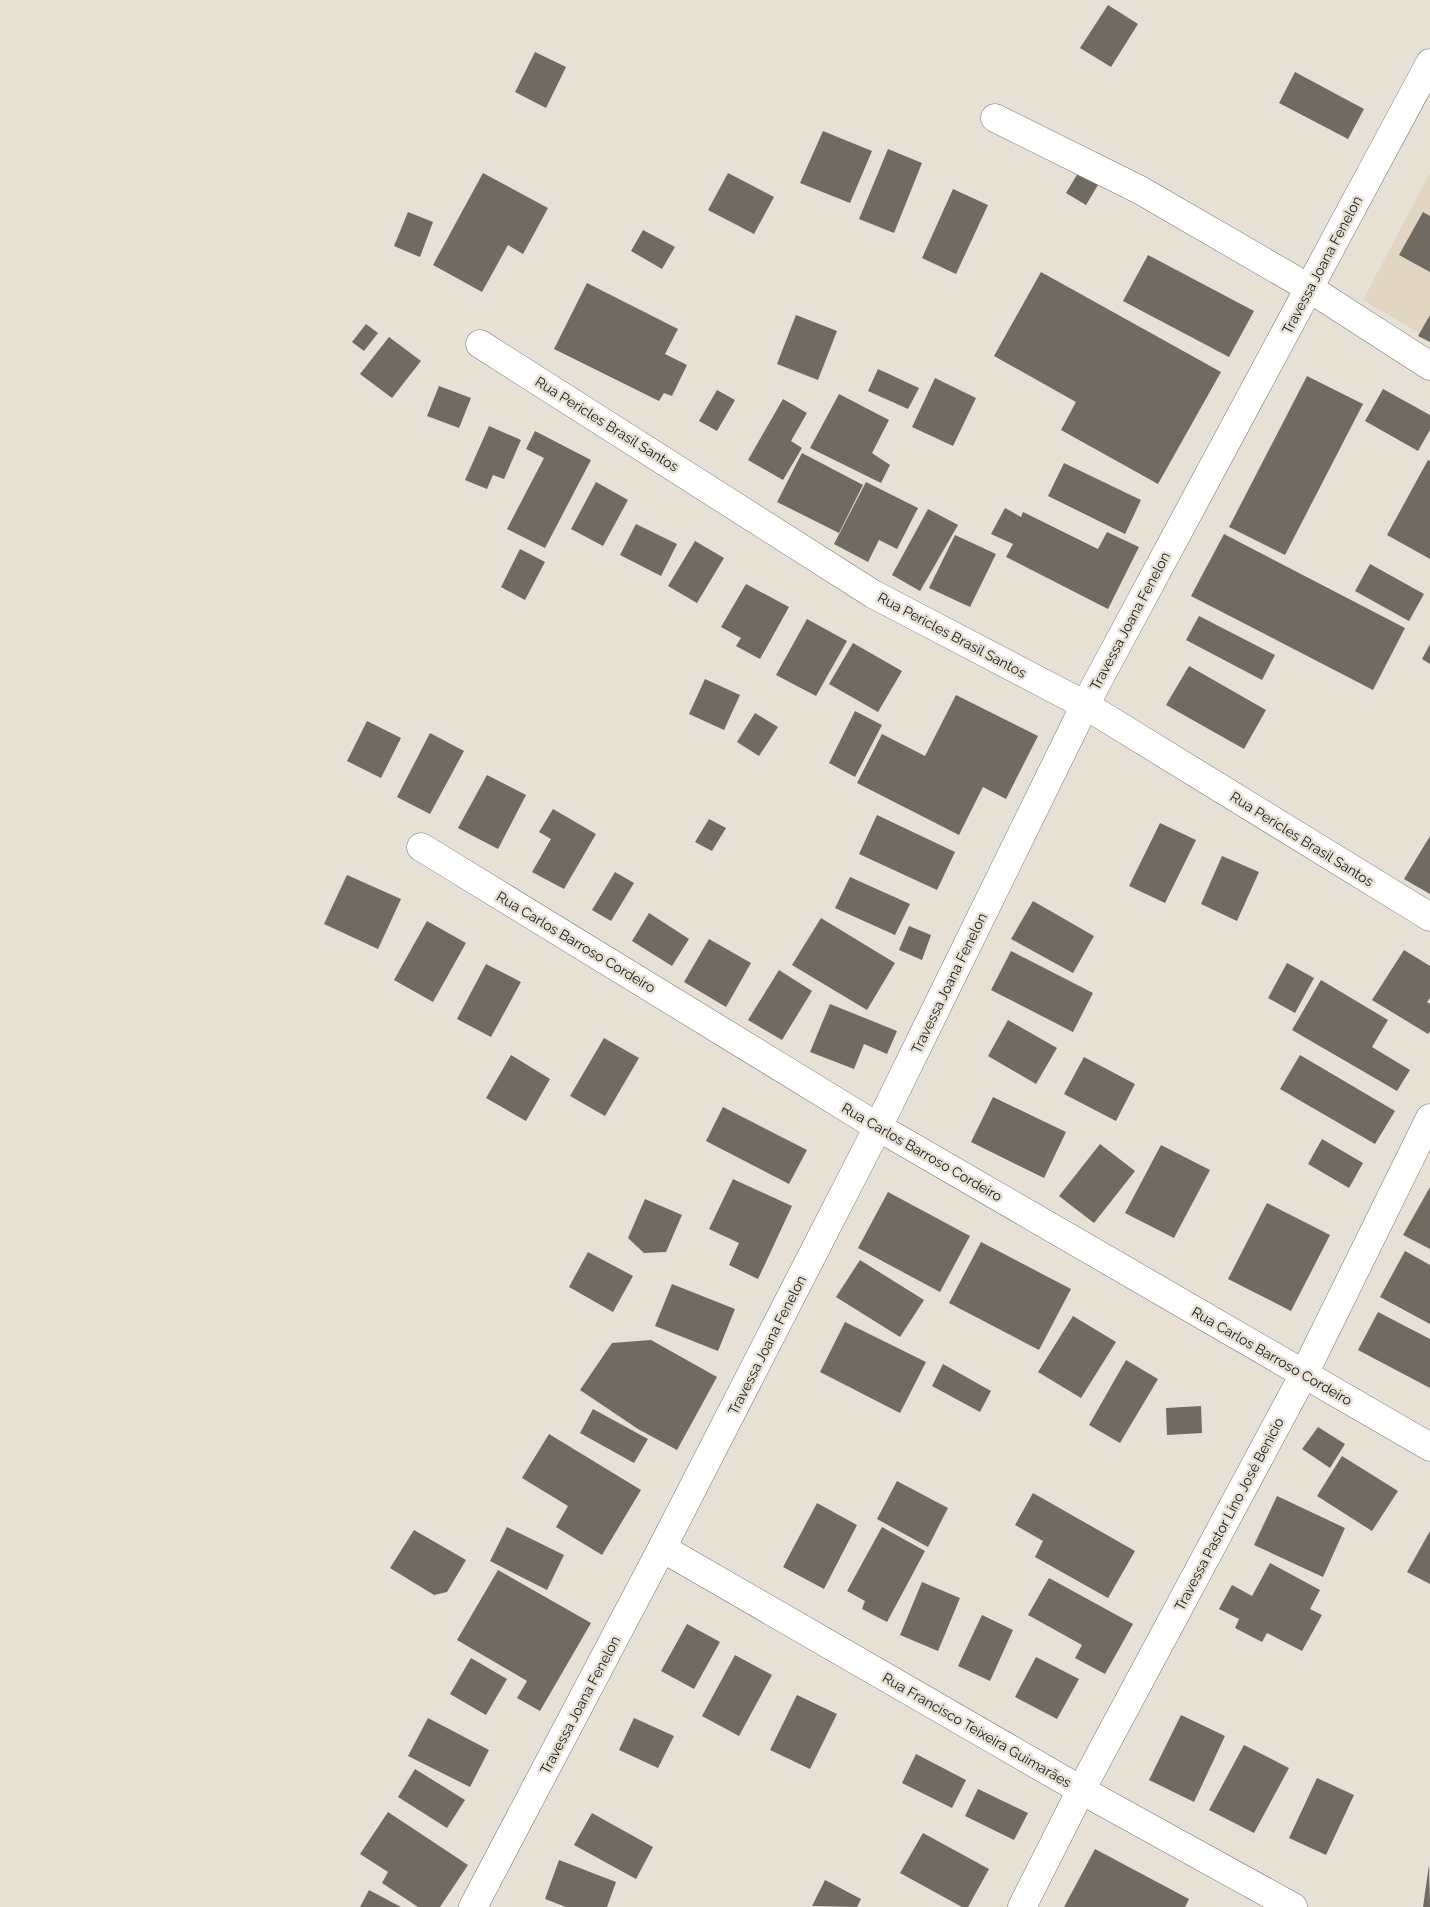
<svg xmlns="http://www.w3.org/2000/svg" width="1430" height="1907" font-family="Raleway,sans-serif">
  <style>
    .education { fill: #e0d6c1 }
    .building { fill: #706b61 }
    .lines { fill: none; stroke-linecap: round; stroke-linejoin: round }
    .street-casing { stroke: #7b766c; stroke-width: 29 }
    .street { stroke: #fff; stroke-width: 28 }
    .labels { text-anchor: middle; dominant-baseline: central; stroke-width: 5; stroke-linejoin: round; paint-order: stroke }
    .street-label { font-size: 14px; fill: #1b1915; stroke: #e6e0d5 }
  </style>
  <rect width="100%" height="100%" fill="#e6e0d5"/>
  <!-- education -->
  <polygon class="education" points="1430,173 1430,339 1363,300"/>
  <!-- building -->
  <g class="building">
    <polygon points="1108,5 1138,24 1111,67 1080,48"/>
    <polygon points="535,52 566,67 546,108 515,92"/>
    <polygon points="1295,72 1364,109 1348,139 1279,103"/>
    <polygon points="823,131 872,151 850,203 800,183"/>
    <polygon points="888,149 922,163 894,233 859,219"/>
    <polygon points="483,173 548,208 523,254 508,245 482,292 433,265"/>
    <polygon points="728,173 774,197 754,234 708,210"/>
    <polygon points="1078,173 1098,185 1086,205 1066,193"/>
    <polygon points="953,189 988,205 956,274 922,258"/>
    <polygon points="408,212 433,222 420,257 394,246"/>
    <polygon points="1423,212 1430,216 1430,272 1399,255"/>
    <polygon points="643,230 675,247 662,269 631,251"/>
    <polygon points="1148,255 1254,311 1229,357 1123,301"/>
    <polygon points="1041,272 1221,372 1158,484 1061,430 1076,402 994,356"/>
    <polygon points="587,283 678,329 665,354 687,365 672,396 664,393 659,401 554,349"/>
    <polygon points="796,315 837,331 818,380 777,364"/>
    <polygon points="1430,315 1430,342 1418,336"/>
    <polygon points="366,324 378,333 364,351 352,342"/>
    <polygon points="389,337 421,361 392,398 360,374"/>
    <polygon points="878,369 919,388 908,409 868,391"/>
    <polygon points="1307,376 1363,404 1285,555 1229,527"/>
    <polygon points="935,378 976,398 953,446 912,427"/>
    <polygon points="439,386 471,398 459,428 427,416"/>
    <polygon points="1383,389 1430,415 1430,430 1418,451 1365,421"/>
    <polygon points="717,390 735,400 717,431 699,421"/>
    <polygon points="839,394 889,420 872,453 890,465 881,483 810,448"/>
    <polygon points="783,399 807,413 791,441 802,448 783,480 748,460"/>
    <polygon points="489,426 521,440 504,479 493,475 487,489 465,480"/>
    <polygon points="535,431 591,460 545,548 507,529 544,458 526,449"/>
    <polygon points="802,453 863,485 839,533 777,502"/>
    <polygon points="1428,460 1430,461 1430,559 1387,535"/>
    <polygon points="1064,463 1141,500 1125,534 1048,496"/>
    <polygon points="596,482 628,500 603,546 571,529"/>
    <polygon points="866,482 918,508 897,549 879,540 868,562 834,544"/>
    <polygon points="1005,508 1021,517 1023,512 1098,549 1107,532 1139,547 1108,609 1006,557 1013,544 991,534"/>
    <polygon points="928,509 958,525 920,591 892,575"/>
    <polygon points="636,524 677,544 661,576 620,555"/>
    <polygon points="1224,534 1405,628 1373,690 1191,596"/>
    <polygon points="955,535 996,554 970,607 929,588"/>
    <polygon points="695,541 724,558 697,603 668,586"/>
    <polygon points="520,549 545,562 525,600 501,587"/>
    <polygon points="1370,564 1424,594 1409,621 1355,591"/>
    <polygon points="746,584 789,607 760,659 736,646 741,638 721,627"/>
    <polygon points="1199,616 1275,655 1262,680 1186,640"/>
    <polygon points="807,619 847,641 816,696 776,675"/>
    <polygon points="853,643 902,671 878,712 829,684"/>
    <polygon points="1430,644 1430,664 1422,659"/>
    <polygon points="1189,666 1266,710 1244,749 1166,705"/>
    <polygon points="705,679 740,695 724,730 689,714"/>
    <polygon points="956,695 1038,736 1006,799 983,787 959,835 857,783 882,734 925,756"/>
    <polygon points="855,711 882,725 855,777 829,763"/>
    <polygon points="755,713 778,727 759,756 737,742"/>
    <polygon points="367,721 401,738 381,778 347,761"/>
    <polygon points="430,733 464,751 430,814 397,797"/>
    <polygon points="487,775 526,795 498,849 458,828"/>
    <polygon points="553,809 596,834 564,889 532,872 551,839 539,832"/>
    <polygon points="877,815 955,852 937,890 859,854"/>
    <polygon points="709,819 726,828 712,851 695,842"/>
    <polygon points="1160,823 1196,840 1165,903 1129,886"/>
    <polygon points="1430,836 1430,894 1404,879"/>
    <polygon points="1222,856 1259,872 1237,921 1201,904"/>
    <polygon points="615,872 634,883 611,921 592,910"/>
    <polygon points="347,875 401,899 378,949 324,924"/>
    <polygon points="850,877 910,904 895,935 835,908"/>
    <polygon points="1033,901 1094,936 1073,973 1011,939"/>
    <polygon points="649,913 689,939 672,966 632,941"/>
    <polygon points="821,918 895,963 867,1010 792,965"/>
    <polygon points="427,921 466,943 433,1002 394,980"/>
    <polygon points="909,926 931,935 922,960 899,950"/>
    <polygon points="709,939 751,963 726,1007 684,982"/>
    <polygon points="1404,950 1430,966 1430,998 1427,1002 1430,1004 1430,1031 1428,1034 1372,1000"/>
    <polygon points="1011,951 1093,993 1073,1032 991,990"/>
    <polygon points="1287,963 1314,978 1295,1013 1268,998"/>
    <polygon points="486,964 521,982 491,1037 457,1019"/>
    <polygon points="779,970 812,991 782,1040 748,1020"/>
    <polygon points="1321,980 1388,1020 1372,1047 1410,1070 1397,1091 1292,1030"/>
    <polygon points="830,1004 897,1031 887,1054 864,1044 854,1069 810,1052"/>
    <polygon points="1008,1020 1057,1048 1036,1084 988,1056"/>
    <polygon points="604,1038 639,1058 605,1116 570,1096"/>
    <polygon points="511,1055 550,1079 526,1121 486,1098"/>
    <polygon points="1300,1055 1395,1111 1375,1144 1280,1089"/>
    <polygon points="1084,1057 1135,1084 1116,1121 1064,1094"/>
    <polygon points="993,1097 1066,1132 1044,1178 971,1142"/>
    <polygon points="723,1107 807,1150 789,1184 706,1141"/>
    <polygon points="1322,1139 1363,1163 1349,1188 1308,1164"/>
    <polygon points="1100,1144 1135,1171 1094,1223 1059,1196"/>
    <polygon points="1161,1145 1210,1170 1174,1238 1125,1213"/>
    <polygon points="733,1179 792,1206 758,1279 729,1265 739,1243 709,1229"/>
    <polygon points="1430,1187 1430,1249 1403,1235"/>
    <polygon points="888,1192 970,1236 940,1292 858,1248"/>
    <polygon points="645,1199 682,1215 666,1252 644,1253 628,1238"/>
    <polygon points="1267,1203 1330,1235 1291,1311 1228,1279"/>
    <polygon points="981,1242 1071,1289 1039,1350 949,1303"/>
    <polygon points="1405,1251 1430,1265 1430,1324 1380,1297"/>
    <polygon points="588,1252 633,1276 613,1312 569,1287"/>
    <polygon points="860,1260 924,1300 900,1337 836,1297"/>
    <polygon points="672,1284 735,1309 718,1351 655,1326"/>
    <polygon points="1378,1312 1430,1339 1430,1388 1358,1350"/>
    <polygon points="1073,1316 1116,1342 1081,1398 1038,1372"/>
    <polygon points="845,1322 926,1362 900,1413 820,1372"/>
    <polygon points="651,1340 717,1377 677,1450 638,1429 580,1390 612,1343"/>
    <polygon points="1126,1360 1158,1379 1120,1443 1089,1425"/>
    <polygon points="943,1364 991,1391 980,1412 932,1386"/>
    <polygon points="1201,1406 1202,1433 1167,1435 1166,1408"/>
    <polygon points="593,1409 648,1439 634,1463 580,1433"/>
    <polygon points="1318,1427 1345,1444 1330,1468 1302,1449"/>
    <polygon points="549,1434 641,1490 602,1555 556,1527 568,1506 522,1478"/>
    <polygon points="1342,1456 1398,1491 1372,1531 1317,1496"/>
    <polygon points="897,1481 948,1508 928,1547 877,1519"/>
    <polygon points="1033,1493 1135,1551 1108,1598 1035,1557 1043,1541 1015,1525"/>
    <polygon points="1277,1496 1345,1528 1323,1577 1254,1545"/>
    <polygon points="817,1503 857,1525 824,1589 783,1567"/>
    <polygon points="507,1527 564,1555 547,1590 490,1561"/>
    <polygon points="882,1527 925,1551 887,1622 862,1609 865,1601 847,1591"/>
    <polygon points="414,1530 466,1560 447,1592 434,1595 390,1568"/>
    <polygon points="1430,1531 1430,1584 1407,1572"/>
    <polygon points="1270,1563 1320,1590 1310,1609 1322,1615 1302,1651 1267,1633 1262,1642 1235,1628 1239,1619 1219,1609 1232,1585 1252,1596"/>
    <polygon points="498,1570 591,1623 540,1711 517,1698 527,1681 457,1640"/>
    <polygon points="1049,1578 1133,1624 1105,1674 1075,1658 1082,1645 1028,1615"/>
    <polygon points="922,1582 960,1598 938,1651 900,1635"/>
    <polygon points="982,1615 1013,1630 990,1681 958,1666"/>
    <polygon points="687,1624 720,1642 694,1689 661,1671"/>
    <polygon points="735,1655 772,1675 739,1736 702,1716"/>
    <polygon points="1036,1657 1079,1679 1057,1719 1015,1697"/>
    <polygon points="471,1658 507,1679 486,1715 450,1694"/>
    <polygon points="797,1695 837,1714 810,1769 770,1750"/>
    <polygon points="1181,1715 1225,1736 1194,1802 1149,1780"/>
    <polygon points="428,1718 489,1750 470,1787 408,1756"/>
    <polygon points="634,1718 674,1736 658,1768 619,1750"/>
    <polygon points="1244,1745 1289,1768 1254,1833 1209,1810"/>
    <polygon points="916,1754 966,1780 952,1808 902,1783"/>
    <polygon points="415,1769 465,1800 447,1828 398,1797"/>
    <polygon points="1317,1778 1354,1795 1326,1855 1289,1838"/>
    <polygon points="978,1789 1028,1813 1014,1840 965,1816"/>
    <polygon points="388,1812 468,1865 440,1907 418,1907 382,1883 388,1872 360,1854"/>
    <polygon points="592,1813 653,1847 636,1879 574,1845"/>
    <polygon points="923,1833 989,1869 968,1907 962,1907 900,1873"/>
    <polygon points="1095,1849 1189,1899 1185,1907 1064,1907"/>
    <polygon points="559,1860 616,1882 607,1907 566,1907 545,1899"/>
    <polygon points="1429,1865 1430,1907 1423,1907"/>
    <polygon points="825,1880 861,1899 857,1907 812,1906"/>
    <polygon points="369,1890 401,1907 360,1907"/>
  </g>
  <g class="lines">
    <defs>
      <g id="street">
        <polyline points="995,118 1140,190 1309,288 1430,366"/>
        <polyline points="480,344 873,594 1085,705 1430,917"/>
        <polyline points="421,847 878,1127 1430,1447"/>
        <polyline points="662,1548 1081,1790 1293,1907"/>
        <polyline points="473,1907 662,1548 878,1127 1085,705 1430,63"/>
        <polyline points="1022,1907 1081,1790 1304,1374 1430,1118"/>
      </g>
    </defs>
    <!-- street casing -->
    <use href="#street" class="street-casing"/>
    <!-- street -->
    <use href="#street" class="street"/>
  </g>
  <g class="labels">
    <!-- street labels -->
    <g class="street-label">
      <text transform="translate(1322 265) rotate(-62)">Travessa Joana Fenelon</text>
      <text transform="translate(607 424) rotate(32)">Rua Pericles Brasil Santos</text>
      <text transform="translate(1130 621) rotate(-62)">Travessa Joana Fenelon</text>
      <text transform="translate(952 635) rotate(28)">Rua Pericles Brasil Santos</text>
      <text transform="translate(1302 839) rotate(32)">Rua Pericles Brasil Santos</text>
      <text transform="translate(576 942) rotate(31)">Rua Carlos Barroso Cordeiro</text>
      <text transform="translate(949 983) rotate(-64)">Travessa Joana Fenelon</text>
      <text transform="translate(922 1152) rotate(30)">Rua Carlos Barroso Cordeiro</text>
      <text transform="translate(767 1345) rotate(-63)">Travessa Joana Fenelon</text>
      <text transform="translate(1272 1356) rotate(30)">Rua Carlos Barroso Cordeiro</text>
      <text transform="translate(1229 1514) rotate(-62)">Travessa Pastor Lino José Benicio</text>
      <text transform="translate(580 1705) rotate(-62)">Travessa Joana Fenelon</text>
      <text transform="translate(977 1730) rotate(30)">Rua Francisco Teixeira Guimarães</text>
    </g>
  </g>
</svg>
